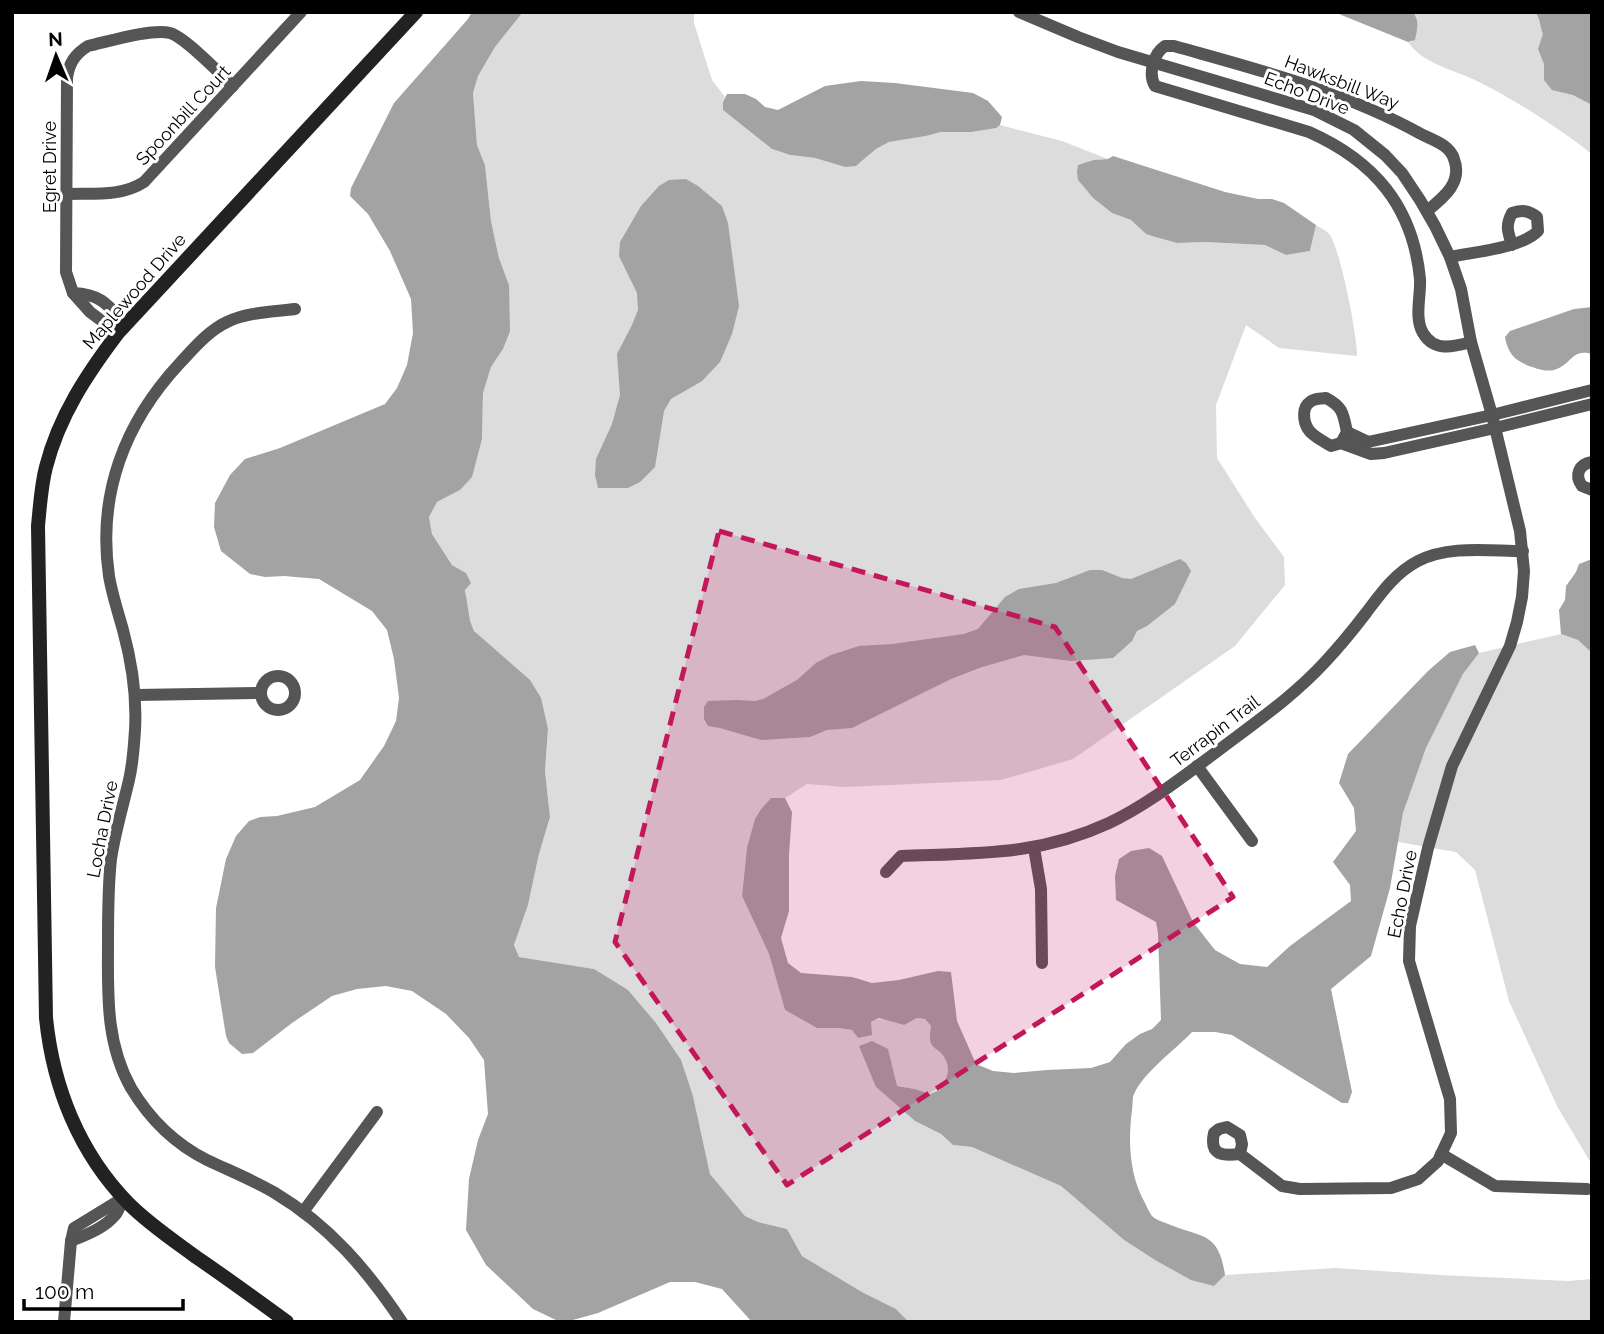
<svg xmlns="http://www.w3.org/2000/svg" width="1604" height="1334" font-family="Raleway,sans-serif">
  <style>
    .green { fill: #dcdcdc }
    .water { fill: #a3a3a3 }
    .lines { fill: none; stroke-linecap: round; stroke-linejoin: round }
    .street { stroke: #555; stroke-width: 12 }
    .secondary { stroke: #222; stroke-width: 14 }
    .marked { fill: #c2185b; fill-opacity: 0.2; stroke: #c2185b; stroke-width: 5; stroke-dasharray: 14 9; stroke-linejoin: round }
    .labels { text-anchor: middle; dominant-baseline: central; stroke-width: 6; stroke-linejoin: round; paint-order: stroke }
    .street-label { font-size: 18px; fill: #000; stroke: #fff }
  </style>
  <rect width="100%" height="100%" fill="#fff"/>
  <!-- green -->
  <g class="green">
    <path d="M 523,12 L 694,12 L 694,23 L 712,80 L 725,97 L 723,102 L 723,110 L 772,149 L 790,155 L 815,158 L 845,167 L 860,163 L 876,149 L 889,142 L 926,136 L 941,132 L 995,128 L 1000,125 L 1062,141 L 1108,159 L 1094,160 L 1078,180 L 1093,198 L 1112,213 L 1131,220 L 1146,234 L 1177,243 L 1204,242 L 1265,245 L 1286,255 L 1310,251 L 1316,225 C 1321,228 1327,231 1330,235 C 1341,253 1357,334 1357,356 L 1279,348 L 1246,325 L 1216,405 L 1217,458 L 1255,518 L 1284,557 L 1285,585 L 1235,646 L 1073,759 L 1001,780 L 845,787 L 807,784 L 785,798 L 771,798 L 761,809 L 755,819 L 747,847 L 742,896 L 769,954 L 785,1010 L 817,1028 L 838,1028 L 852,1030 L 858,1038 C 876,1014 876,1017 904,1025 L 917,1018 L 925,1019 L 931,1026 C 930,1031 929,1039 931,1044 C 933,1047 937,1050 940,1052 C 952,1065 949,1076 940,1090 L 930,1094 L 915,1089 L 897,1086 L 876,1087 L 915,1121 L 941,1134 L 953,1145 L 972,1147 L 1061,1186 L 1124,1240 L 1155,1260 L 1214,1286 L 1225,1275 L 1335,1268 L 1440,1275 L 1568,1281 L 1592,1279 L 1592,1322 L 909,1322 L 896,1309 L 862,1292 L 802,1256 L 787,1229 L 758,1222 L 745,1216 L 710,1174 L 693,1096 L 594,969 L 519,957 L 514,945 L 528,905 L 539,854 L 550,817 L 545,771 L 548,729 L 485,641 C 481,637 476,634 473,629 C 465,615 465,589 466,573 L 452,565 L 432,534 L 429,517 L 437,502 L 460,490 L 478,452 L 482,439 L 483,393 L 491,367 L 503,349 L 509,285 L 499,258 L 491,221 L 485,165 L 477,145 L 473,93 L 478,76 L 495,47 Z"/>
    <path d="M 1413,12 L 1592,12 L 1592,154 C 1556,126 1514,99 1473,79 C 1451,69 1422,63 1408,42 L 1412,42 L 1416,17 Z"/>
    <polygon points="1561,634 1578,640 1592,653 1592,1165 1557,1106 1509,1001 1475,870 1456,852 1398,842 1403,813 1426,748 1463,674 1479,653"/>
  </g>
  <!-- water -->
  <g class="water">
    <polygon points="472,12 523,12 495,47 478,76 473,93 477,145 485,165 491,221 499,258 509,285 510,331 503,349 491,367 483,393 482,439 472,477 460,490 437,502 429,517 432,534 452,565 466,573 471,583 465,590 470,621 474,631 530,680 541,698 548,729 545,771 550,817 539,854 528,905 514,945 519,957 594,969 628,990 656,1023 681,1060 693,1096 710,1174 745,1216 758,1222 787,1229 802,1256 862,1292 896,1309 909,1322 752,1322 722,1289 695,1282 670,1282 598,1313 573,1320 558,1321 533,1309 486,1265 466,1230 469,1179 478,1140 488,1114 484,1060 469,1038 446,1014 412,991 386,986 357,989 332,996 292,1023 253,1053 242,1054 229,1043 226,1036 215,967 216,908 226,859 236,836 249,821 260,817 277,816 315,807 360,780 384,746 396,721 399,698 394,659 387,630 372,611 319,579 284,576 265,577 250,574 221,551 214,527 215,503 230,475 245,459 280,448 385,404 397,388 407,365 413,333 411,299 390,251 368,214 350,196 351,188 394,103 468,19"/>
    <path d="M 1334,12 L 1413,12 C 1420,21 1417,30 1415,40 L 1408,42 Z"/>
    <path d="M 1535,12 L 1592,12 L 1592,105 L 1573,95 L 1552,90 L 1544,80 L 1544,64 L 1538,49 L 1543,34 C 1540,27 1540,17 1535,12 Z"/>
    <polygon points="861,81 895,83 973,93 988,101 1002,117 1000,125 996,128 971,132 941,132 926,136 889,142 876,149 856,166 845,167 815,158 790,155 772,149 723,110 723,102 727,94 745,94 756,99 765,107 778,110 825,86"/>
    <polygon points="1113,156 1225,192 1258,199 1272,199 1284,203 1316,225 1310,251 1286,255 1265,245 1204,242 1177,243 1152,236 1146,234 1131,220 1112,213 1093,198 1078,180 1077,172 1078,165 1094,160 1108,159"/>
    <polygon points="686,179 698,186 722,206 728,223 739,306 732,334 720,362 702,381 671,399 664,411 655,467 640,482 628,488 598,488 595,475 596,459 612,424 620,395 617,354 632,325 638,310 637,293 619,256 620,242 641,206 659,186 669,180"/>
    <path d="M 1592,307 L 1592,354 C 1571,348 1572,365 1554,370 C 1545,373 1520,364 1514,357 C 1509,352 1506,344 1505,337 L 1510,331 L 1574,309 Z"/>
    <polygon points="1180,559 1186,563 1191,571 1175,604 1147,626 1137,631 1132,641 1113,658 1071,661 1024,655 982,667 951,679 852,728 827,730 810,737 761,740 720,728 708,726 704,719 704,707 708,701 737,700 755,701 763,699 797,680 816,663 831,655 859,646 892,644 964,634 978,629 1005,597 1019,589 1056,583 1090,570 1102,570 1122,578 1131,579"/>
    <polygon points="1592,559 1592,653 1578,640 1561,634 1559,610 1565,600 1566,586 1576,572 1579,564"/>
    <path d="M 1475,645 L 1479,653 L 1463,674 L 1426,748 L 1403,813 L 1390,888 L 1371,956 L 1331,989 L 1352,1092 L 1348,1103 L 1342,1103 L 1232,1035 L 1215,1032 L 1192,1032 C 1175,1050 1144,1072 1134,1094 C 1132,1098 1133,1105 1132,1110 C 1128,1141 1129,1175 1145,1203 C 1147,1207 1150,1214 1153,1217 C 1156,1220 1164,1222 1168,1224 C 1201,1238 1219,1231 1225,1275 L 1214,1286 L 1191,1280 L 1155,1260 L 1124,1240 L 1061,1186 L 972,1147 L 953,1145 L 941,1134 L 915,1121 L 876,1087 L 859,1046 L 872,1041 L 888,1049 L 897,1086 L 915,1089 L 930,1094 L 940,1090 C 949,1076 952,1065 940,1052 C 937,1050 933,1047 931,1044 C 929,1039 930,1032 931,1026 L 925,1019 L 917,1018 L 904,1025 L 879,1018 L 871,1022 L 872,1035 L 858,1038 L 852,1030 L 838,1028 L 817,1028 L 785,1010 L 769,954 L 742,896 L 747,847 L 755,819 L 761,809 L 771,798 L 785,798 L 792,812 L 789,855 L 789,911 L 781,938 L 788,963 L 801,973 L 852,977 L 872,983 L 899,980 L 938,971 L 951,972 L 957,1021 L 976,1064 L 993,1071 L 1014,1073 L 1047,1070 L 1091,1068 L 1110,1062 L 1126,1044 L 1140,1034 L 1152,1029 L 1161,1020 L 1158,933 L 1156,922 L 1116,900 L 1115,876 L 1119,859 L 1131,851 L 1149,848 L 1162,856 L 1193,922 L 1215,950 L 1240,964 L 1267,967 L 1290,946 L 1351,901 L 1350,885 L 1333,862 L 1356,831 L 1354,808 L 1339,783 L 1348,754 L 1428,671 L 1450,652 Z"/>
  </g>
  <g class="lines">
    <!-- street -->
    <g class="street">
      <path d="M 1019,12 L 1078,37 L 1118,52 L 1314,110 L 1354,130 L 1385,155 L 1402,173 L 1420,200 L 1435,226 L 1450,257 L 1461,289 L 1471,342 L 1492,415 L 1520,531 L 1524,571 L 1522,597 L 1517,622 L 1510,646 L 1452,766 L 1428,848 L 1410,926 L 1409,961 L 1450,1099 L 1451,1133 L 1438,1161 L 1418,1179 L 1391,1188 L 1300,1189 L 1282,1186 L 1240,1154 C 1223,1156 1209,1156 1214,1133 L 1219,1129 L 1227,1127 L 1240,1135 L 1242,1144 L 1240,1154"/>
      <path d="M 67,194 C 93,193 121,197 144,182 L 301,12"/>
      <path d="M 1427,211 C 1443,198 1463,183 1454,159 C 1450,145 1433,140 1421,134 C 1343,91 1259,70 1174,46 L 1165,46 C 1153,54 1148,74 1155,86 L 1309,132 C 1374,161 1413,206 1420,279 C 1421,296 1414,318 1423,333 C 1434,352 1453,347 1471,342"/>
      <path d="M 1450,257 C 1473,252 1522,248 1538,231 L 1537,217 C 1528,210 1522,210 1512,213 C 1505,226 1508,232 1512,245"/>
      <path d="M 73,293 C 101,294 108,305 125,324"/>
      <path d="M 295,309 C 272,312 248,312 227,322 C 208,331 194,348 180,363 C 125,422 97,494 109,576 C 112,594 118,612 123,630 C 132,663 137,696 135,730 C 134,746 133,763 129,780 C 123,806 115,832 111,859 C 108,886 108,914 108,941 C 108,992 105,1042 131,1088 C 149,1118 175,1144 207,1160 C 230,1171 253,1180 275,1193 C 330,1226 367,1270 402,1322"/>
      <path d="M 118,333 L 90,312 L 73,293 L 66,272 L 67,78 C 69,63 75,54 88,46 C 107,42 152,28 170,33 C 185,37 220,74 233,86"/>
      <path d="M 1326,398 C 1343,407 1343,413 1347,432 L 1341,443 L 1331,446 C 1323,441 1312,436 1308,429 C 1303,421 1302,407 1310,402 C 1314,398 1321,399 1326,398 Z"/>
      <polyline points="1347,432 1368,442 1492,415 1592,390"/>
      <polyline points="1341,443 1371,454 1384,453 1495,428 1592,404"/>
      <path d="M 1592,462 C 1579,464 1574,475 1582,486 L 1592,490"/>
      <circle cx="278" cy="693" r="17"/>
      <polyline points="136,695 261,693"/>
      <polyline points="1197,766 1252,841"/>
      <polyline points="1034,848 1041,889 1042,963"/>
      <path d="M 886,872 L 901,856 C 977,853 1038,856 1109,823 C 1147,805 1181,778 1215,753 C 1253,724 1293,697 1325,662 C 1340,646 1353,630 1366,613 C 1381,593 1395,573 1418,561 C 1449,545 1489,551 1523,551"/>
      <polyline points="1441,1154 1495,1186 1587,1189"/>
      <polyline points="303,1212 377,1112"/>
      <path d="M 71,1241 C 86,1235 105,1228 116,1214 C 119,1210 121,1203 123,1199"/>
      <polyline points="64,1322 71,1241 74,1228 123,1198"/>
    </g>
    <!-- secondary -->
    <path class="secondary" d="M 287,1322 C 257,1300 227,1278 196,1257 C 173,1240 149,1224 129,1204 C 79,1153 53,1087 46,1018 L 38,526 C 40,506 41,486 46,467 C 59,416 87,374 118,333 L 416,12"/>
  </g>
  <!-- marked area -->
  <path class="marked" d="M 719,531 L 1055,627 L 1233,897 L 787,1185 L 615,942 Z"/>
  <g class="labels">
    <!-- street labels -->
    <g class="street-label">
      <text transform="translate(1342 82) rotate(21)">Hawksbill Way</text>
      <text transform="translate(1307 93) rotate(21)">Echo Drive</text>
      <text transform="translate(183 115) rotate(-47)">Spoonbill Court</text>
      <text transform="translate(49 167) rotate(-90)">Egret Drive</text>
      <text transform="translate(134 291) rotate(-49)">Maplewood Drive</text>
      <text transform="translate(1215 731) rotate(-37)">Terrapin Trail</text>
      <text transform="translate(102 829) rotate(-79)">Locha Drive</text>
      <text transform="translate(1402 894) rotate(-79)">Echo Drive</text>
    </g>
  </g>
  <!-- border -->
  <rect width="1604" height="1334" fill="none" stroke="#000000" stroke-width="28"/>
  <!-- north arrow -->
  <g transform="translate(56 56) rotate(358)" stroke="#ffffff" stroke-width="5" paint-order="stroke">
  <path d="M0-5L12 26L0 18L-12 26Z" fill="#000000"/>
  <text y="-10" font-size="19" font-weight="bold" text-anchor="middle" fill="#000000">N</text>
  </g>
  <!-- scale -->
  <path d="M24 1299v10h159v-10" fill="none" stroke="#000000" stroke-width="3.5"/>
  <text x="35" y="1299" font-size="21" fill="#000000" stroke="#ffffff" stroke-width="5" paint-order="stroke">100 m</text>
</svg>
